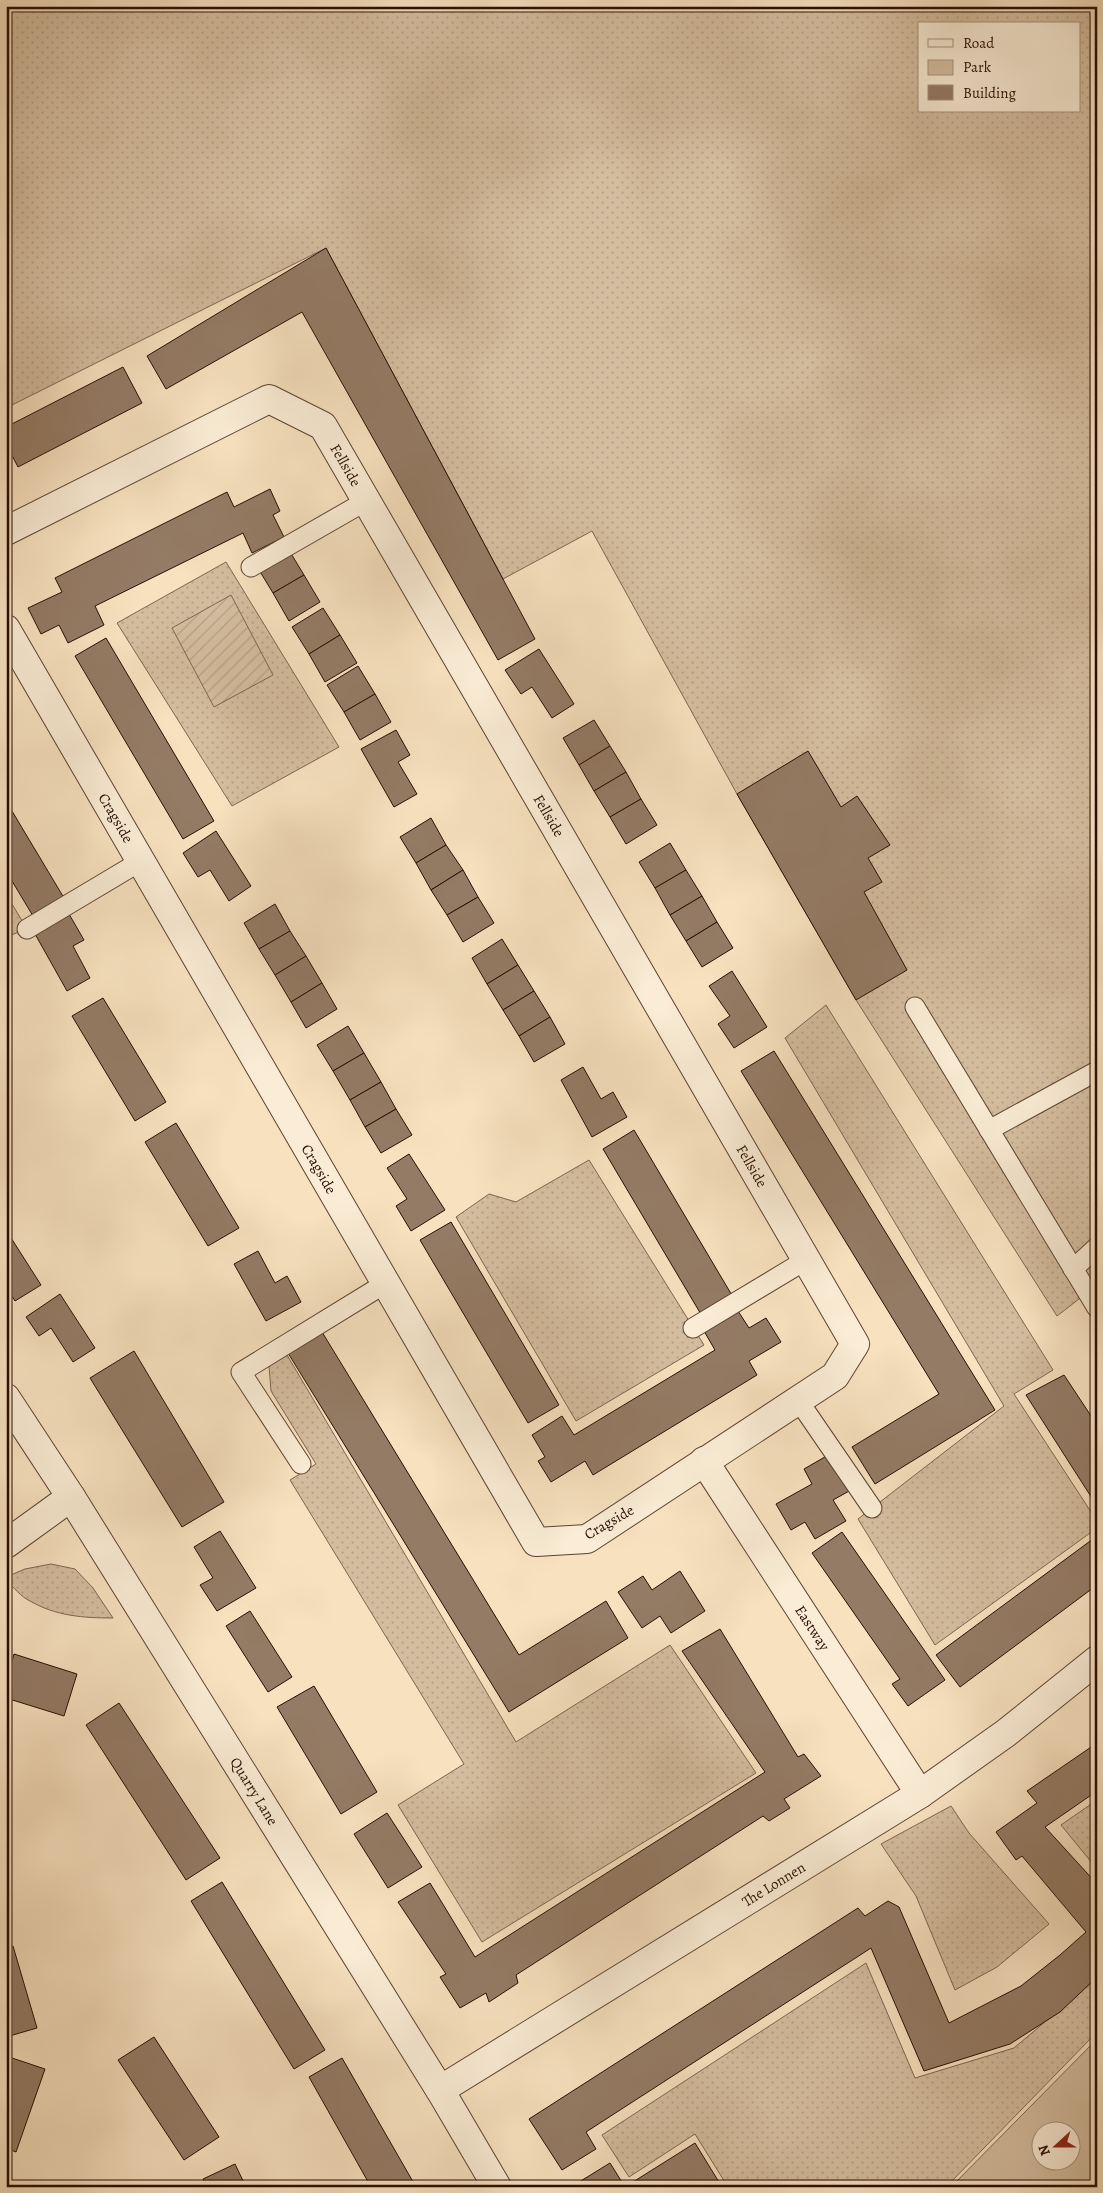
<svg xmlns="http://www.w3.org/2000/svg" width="1103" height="2193" font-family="Alegreya,serif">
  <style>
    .grass { fill: url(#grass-dots); stroke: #7e6551; fill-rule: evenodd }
    .park { fill: #d4bd9f; stroke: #7e6551; fill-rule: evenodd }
    .garden { fill: url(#garden-furrows); stroke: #7e6551 }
    .building { fill: #947b65; stroke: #280d03 }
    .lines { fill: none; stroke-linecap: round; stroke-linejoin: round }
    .service-casing { stroke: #5c4232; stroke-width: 21 }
    .minor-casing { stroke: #5c4232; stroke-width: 30 }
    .service { stroke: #faecd5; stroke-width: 19 }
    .minor { stroke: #faecd5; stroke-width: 28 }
    .labels { text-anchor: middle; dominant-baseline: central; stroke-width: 5; stroke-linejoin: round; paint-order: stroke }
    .street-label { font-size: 15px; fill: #280d03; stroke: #faecd5 }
  </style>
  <defs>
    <pattern id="grass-dots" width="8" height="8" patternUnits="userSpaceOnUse" patternTransform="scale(1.25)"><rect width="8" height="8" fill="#d4bd9f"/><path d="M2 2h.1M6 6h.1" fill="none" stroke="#b6a187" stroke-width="1.8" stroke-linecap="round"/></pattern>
    <pattern id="garden-furrows" width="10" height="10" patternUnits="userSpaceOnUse" patternTransform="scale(1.25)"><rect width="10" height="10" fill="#d4bd9f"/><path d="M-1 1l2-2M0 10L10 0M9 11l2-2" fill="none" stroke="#b6a187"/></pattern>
  </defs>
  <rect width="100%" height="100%" fill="#f7e1bf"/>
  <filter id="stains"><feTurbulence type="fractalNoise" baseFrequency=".004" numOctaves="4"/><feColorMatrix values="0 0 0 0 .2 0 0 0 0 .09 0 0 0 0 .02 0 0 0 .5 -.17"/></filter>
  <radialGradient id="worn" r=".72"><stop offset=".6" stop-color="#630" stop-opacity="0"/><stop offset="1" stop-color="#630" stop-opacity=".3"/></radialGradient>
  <!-- grass -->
  <g class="grass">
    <path d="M 6,6 L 1097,6 L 1097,1285 L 1057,1316 L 856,1000 L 737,794 L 592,531 L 503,579 L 326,248 L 6,408 ZM 919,24 L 1079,24 L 1079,111 L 919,111 Z"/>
    <polygon points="226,562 339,747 232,806 117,623"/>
    <polygon points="6,894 27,929 6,937"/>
    <polygon points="826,1005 1053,1370 1014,1394 1097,1521 1097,1528 935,1645 858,1519 1004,1406 785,1038"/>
    <polygon points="589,1160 704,1345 576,1421 456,1217 489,1194 516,1202"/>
    <polygon points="287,1355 516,1742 670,1645 756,1773 482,1942 398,1805 464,1764 290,1480 316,1464 271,1391 269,1366"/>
    <path d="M 51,1564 L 75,1569 L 93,1588 L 113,1618 C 83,1618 56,1616 30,1601 C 21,1597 14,1587 6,1581 L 6,1577 L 25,1569 Z"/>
    <polygon points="1097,1800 1097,1869 1061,1825"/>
    <polygon points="951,1806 969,1833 1049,1924 997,1967 955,1990 916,1896 881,1844"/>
    <polygon points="866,1963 915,2078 1014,2048 1097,1978 1097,2032 946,2187 728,2187 695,2134 629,2177 602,2135"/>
  </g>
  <!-- park -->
  <path class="park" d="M 1097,2039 L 1097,2187 L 951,2187 ZM 1040,2130 L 1070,2130 L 1070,2160 L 1040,2160 Z"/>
  <!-- garden -->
  <polygon class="garden" points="231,595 273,675 214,707 172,628"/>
  <!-- building -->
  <g class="building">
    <polygon points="326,248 535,639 498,660 302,312 166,389 147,356"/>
    <polygon points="123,367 142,403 18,467 6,444 6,427"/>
    <polygon points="270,489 280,511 273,515 284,537 252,553 243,533 95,606 104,625 68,643 59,625 41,634 28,608 62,592 55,578 227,492 234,507"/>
    <polygon points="287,547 304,575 273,593 256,565"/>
    <polygon points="304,575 320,602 289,621 273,593"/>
    <polygon points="323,608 340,635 309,654 292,627"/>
    <polygon points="340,635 357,663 325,682 309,654"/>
    <polygon points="106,638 214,821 183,839 75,656"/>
    <polygon points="539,649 574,704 552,718 532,687 521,694 505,670"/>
    <polygon points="358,666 375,694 344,712 327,685"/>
    <polygon points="375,694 391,722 360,740 344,712"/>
    <polygon points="594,720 610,746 579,765 563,738"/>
    <polygon points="396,730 410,755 398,762 417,794 394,807 361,749"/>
    <polygon points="610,746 626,772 594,791 579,765"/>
    <polygon points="808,751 841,807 857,796 890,845 868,858 882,882 864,892 907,970 856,1000 737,794"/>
    <polygon points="626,772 641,799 610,817 594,791"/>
    <polygon points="641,799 657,825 626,844 610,817"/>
    <polygon points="6,801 64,898 33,916 6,871"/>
    <polygon points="431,818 446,845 416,863 400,837"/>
    <polygon points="216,831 251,886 229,901 210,870 198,877 183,853"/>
    <polygon points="670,843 686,870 655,888 639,862"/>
    <polygon points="446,845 463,870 431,890 416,863"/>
    <polygon points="463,870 478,897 447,915 431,890"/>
    <polygon points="686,870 702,896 670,915 655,888"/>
    <polygon points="702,896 717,922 686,941 670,915"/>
    <polygon points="478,897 494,923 463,942 447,915"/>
    <polygon points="275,904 290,931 259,949 244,923"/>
    <polygon points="69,914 84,940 73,946 90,978 67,991 35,934"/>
    <polygon points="717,922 733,948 702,967 686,941"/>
    <polygon points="290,931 306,956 275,975 259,949"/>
    <polygon points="502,939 518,965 487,984 472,958"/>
    <polygon points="306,956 322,983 291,1002 275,975"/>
    <polygon points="518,965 534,991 503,1010 487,984"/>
    <polygon points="732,971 767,1027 734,1048 718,1024 730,1016 709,986"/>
    <polygon points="322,983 337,1009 306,1028 291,1002"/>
    <polygon points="534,991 550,1017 519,1036 503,1010"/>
    <polygon points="103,998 166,1102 135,1121 72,1016"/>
    <polygon points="550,1017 565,1044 534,1062 519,1036"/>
    <polygon points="348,1026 364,1053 333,1071 317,1045"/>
    <polygon points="774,1051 995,1410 875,1484 852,1447 939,1394 741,1071"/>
    <polygon points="364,1053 381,1082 350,1100 333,1071"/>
    <polygon points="583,1067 601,1099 613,1092 627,1117 592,1137 561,1080"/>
    <polygon points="381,1082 396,1109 365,1127 350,1100"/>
    <polygon points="396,1109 412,1135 381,1153 365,1127"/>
    <polygon points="176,1123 239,1228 208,1246 145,1142"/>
    <polygon points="634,1130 733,1297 702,1316 603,1149"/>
    <polygon points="409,1154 445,1210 411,1231 396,1206 407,1199 387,1168"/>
    <polygon points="451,1222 559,1405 528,1423 420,1240"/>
    <polygon points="6,1230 41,1285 15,1301 6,1286"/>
    <polygon points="258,1251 275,1283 287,1276 301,1302 266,1321 234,1264"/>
    <polygon points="60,1294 95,1348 73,1362 51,1328 39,1336 26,1317"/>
    <polygon points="738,1311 749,1328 766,1318 781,1342 749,1361 757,1375 593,1475 585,1461 551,1482 538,1461 545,1457 532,1435 562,1416 574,1435 715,1350 704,1331"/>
    <polygon points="322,1332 519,1655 606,1601 628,1638 509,1712 288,1353"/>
    <polygon points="134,1351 224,1502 182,1527 90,1378"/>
    <polygon points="1064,1375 1097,1425 1097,1506 1026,1395"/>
    <polygon points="830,1454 851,1490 833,1500 846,1521 815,1539 805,1522 791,1530 776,1504 812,1484 804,1469"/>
    <polygon points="220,1531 256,1588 217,1611 200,1585 213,1578 194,1547"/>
    <polygon points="842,1532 945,1680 908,1706 892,1684 900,1679 812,1553"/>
    <polygon points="1097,1536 1097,1585 960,1687 936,1655"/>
    <polygon points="680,1571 705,1611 671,1633 660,1616 642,1628 618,1592 643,1576 652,1590"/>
    <polygon points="250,1611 292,1677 268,1692 226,1626"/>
    <polygon points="720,1629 798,1757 804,1754 821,1776 784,1799 790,1808 769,1821 763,1816 516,1975 518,1983 489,2002 486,1993 460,2008 440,1977 446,1974 398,1902 430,1883 475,1957 765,1772 682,1651"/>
    <polygon points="14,1654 77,1674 64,1716 6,1698 6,1680"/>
    <polygon points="314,1686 377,1792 341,1814 277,1707"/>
    <polygon points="119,1703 220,1858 186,1880 86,1725"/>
    <polygon points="1097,1743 1097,1791 1045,1827 1097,1884 1097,1977 1060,2012 1010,2044 924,2071 871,1948 586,2132 596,2149 562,2170 529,2119 858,1908 865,1916 888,1901 899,1907 949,2023 1021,1986 1060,1955 1086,1932 1022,1856 1016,1860 996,1832 1037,1803 1027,1791"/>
    <polygon points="387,1813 422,1867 388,1888 354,1834"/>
    <polygon points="222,1882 325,2050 294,2069 191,1901"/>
    <polygon points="13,1946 37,2028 6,2037 6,1948"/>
    <polygon points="154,2037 219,2137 184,2160 118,2060"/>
    <polygon points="12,2058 45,2069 16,2152 6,2148 6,2075"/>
    <polygon points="342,2058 416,2187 371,2187 309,2077"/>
    <polygon points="695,2143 722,2187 625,2187"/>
    <polygon points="610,2163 625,2187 571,2187"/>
    <polygon points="235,2164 246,2187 207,2187 203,2179"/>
  </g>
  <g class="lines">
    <defs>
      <g id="service">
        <polyline points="251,567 366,501"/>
        <polyline points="27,929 141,861"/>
        <polyline points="915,1007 1097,1308"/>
        <polyline points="989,1130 1097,1071"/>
        <polyline points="1073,1269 1097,1247"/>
        <polyline points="693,1328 806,1260"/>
        <polyline points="798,1400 872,1508"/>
        <polyline points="301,1464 241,1372 386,1283"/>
      </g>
      <g id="minor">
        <path id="s1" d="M 6,531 L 269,399 L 323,426 L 855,1344 L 835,1376 L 587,1539 L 536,1542 L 6,629"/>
        <path id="s2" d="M 6,1398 L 71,1497 L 440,2090 L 497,2187"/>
        <path id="s3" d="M 704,1461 L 920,1794"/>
        <polyline points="6,1544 71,1497"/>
        <path id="s4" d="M 440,2090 L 920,1794 L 1006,1733 L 1097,1660"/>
      </g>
    </defs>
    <!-- service casing -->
    <use href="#service" class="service-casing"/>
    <!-- minor casing -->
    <use href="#minor" class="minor-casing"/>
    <!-- service -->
    <use href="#service" class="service"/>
    <!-- minor -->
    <use href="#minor" class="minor"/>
  </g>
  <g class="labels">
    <!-- street labels -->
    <g class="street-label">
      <text stroke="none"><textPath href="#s1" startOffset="400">Fellside</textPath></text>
      <text stroke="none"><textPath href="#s1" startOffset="805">Fellside</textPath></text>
      <text transform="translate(116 818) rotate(60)">Cragside</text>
      <text stroke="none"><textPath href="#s1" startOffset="1210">Fellside</textPath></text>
      <text transform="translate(319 1169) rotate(60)">Cragside</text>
      <text transform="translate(609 1522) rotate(-30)">Cragside</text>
      <text stroke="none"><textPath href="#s3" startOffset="199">Eastway</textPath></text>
      <text stroke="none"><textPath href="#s2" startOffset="465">Quarry Lane</textPath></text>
      <text stroke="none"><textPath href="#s4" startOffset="392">The Lonnen</textPath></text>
    </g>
  </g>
  <!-- margin -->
  <rect width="1103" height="2193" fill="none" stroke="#f7e1bf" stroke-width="25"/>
  <rect x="8" y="8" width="1088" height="2178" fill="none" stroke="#280d03" stroke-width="2.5"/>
  <rect x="12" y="12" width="1078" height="2168" fill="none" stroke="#280d03"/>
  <!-- legend -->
  <rect x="918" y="22" width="162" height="90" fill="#faecd5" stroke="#a69381"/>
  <rect x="928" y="39" width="25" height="8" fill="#faecd5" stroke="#a69381"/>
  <text x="963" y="48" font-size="15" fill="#280d03">Road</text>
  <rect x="928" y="60" width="25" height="15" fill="#d4bd9f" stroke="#a69381"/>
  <text x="963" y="72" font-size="15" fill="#280d03">Park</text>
  <rect x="928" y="85" width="25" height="15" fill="#947b65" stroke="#a69381"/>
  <text x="963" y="98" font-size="15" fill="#280d03">Building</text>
  <!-- north arrow -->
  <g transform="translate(1056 2146) rotate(249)"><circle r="24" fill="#faecd5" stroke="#a69381"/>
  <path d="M0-4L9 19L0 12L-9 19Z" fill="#8f2418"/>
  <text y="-8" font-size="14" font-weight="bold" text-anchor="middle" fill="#280d03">N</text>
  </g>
  <rect width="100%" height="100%" filter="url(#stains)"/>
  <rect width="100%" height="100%" fill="url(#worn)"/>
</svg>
